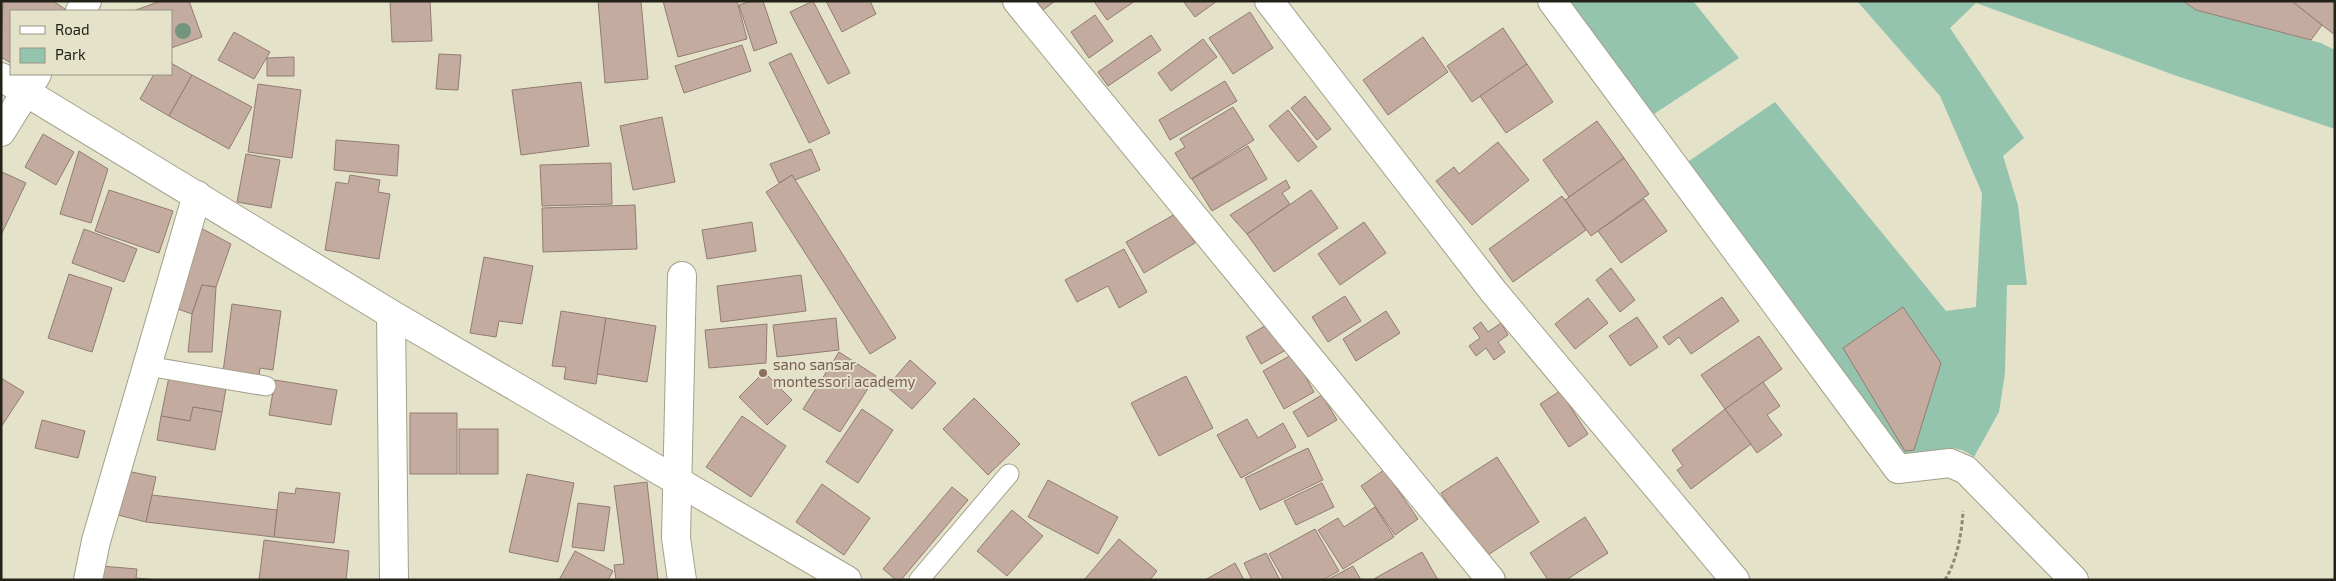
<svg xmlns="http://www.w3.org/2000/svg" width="2336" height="581" font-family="'Exo 2',sans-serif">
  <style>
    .green { fill: #94c4ad }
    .building { fill: #c3aba0; stroke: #927c72 }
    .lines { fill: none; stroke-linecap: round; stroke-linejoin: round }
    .service-casing { stroke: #a3a08a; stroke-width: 21 }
    .minor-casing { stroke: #a3a08a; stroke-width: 30 }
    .path { stroke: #8b8978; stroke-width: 3; stroke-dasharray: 4 2.5; stroke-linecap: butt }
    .service { stroke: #fff; stroke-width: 19 }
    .minor { stroke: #fff; stroke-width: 28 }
    .tree { fill: #73957d }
    .education-dot { fill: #8d6e63; stroke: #e5e2ca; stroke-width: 2 }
    .labels { text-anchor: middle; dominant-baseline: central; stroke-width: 4; stroke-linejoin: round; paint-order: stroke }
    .education-label { font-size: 15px; fill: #785e54; stroke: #e5e2ca; text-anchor: start }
  </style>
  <rect width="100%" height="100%" fill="#e5e2ca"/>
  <!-- green -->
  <g class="green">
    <polygon points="1567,1 1693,1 1739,58 1651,116"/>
    <path d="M 1857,1 L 2183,1 L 2196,10 L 2321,43 L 2335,50 L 2335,129 L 2177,76 L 1976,3 L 1950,28 L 2024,138 L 2003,156 L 2018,205 L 2027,285 L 2007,285 L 2005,373 L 1999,412 L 1974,457 C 1955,443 1949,450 1928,452 C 1919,454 1909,454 1900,455 L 1686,163 L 1775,102 L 1946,311 L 1976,307 L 1982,193 L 1940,96 Z"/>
  </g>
  <!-- building -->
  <g class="building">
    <polygon points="3,1 53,1 68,11 11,11 11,63 1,57"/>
    <polygon points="161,1 189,1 202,37 171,48 171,11 133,11"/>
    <polygon points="390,1 430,1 432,41 392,42"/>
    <polygon points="598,1 641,1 648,79 605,83"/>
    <polygon points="663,1 737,1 747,39 678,57"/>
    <polygon points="752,1 763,1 777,43 754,51 739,5"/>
    <polygon points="813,1 850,73 828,84 790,12"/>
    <polygon points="826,1 870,1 876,14 842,32"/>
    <polygon points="1037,1 1055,1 1043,10"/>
    <polygon points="1097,1 1135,1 1107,20 1095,3"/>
    <polygon points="1183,1 1217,1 1195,17"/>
    <polygon points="2183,1 2292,1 2322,25 2311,40 2196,10"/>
    <polygon points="2292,1 2335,1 2335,35 2322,25"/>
    <polygon points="1250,12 1273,48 1233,74 1209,38"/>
    <polygon points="1095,15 1113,41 1089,58 1071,32"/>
    <polygon points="1503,28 1527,64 1472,102 1447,66"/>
    <polygon points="234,32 270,52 254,79 218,60"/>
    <polygon points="1151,35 1161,50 1108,86 1098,72"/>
    <polygon points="1423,37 1448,72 1388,115 1363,80"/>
    <polygon points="1203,39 1217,57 1171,91 1158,73"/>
    <polygon points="742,45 751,71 684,93 675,66"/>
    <polygon points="791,53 830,133 809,143 769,63"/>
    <polygon points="439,54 461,55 458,90 436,89"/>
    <polygon points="294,57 294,76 267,76 267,58"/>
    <polygon points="171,63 192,75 169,116 140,99 154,74 171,74"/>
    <polygon points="1527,64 1553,102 1506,133 1480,96"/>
    <polygon points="192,75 252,107 229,149 169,116"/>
    <polygon points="1225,81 1237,101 1170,140 1159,120"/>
    <polygon points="581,82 589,146 521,155 512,90"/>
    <polygon points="258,84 301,90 292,158 248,152"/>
    <polygon points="1305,96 1331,129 1317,140 1291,108"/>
    <polygon points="1233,107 1254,140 1191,179 1175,153 1185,147 1180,139"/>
    <polygon points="1288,110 1317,147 1298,162 1269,126"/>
    <polygon points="662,117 675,182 633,190 620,126"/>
    <polygon points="1597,121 1624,158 1569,197 1543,160"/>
    <polygon points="43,134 74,152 56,185 25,167"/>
    <polygon points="336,140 399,145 397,176 334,170"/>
    <polygon points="1498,142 1529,180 1472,225 1436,181 1454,167 1459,174"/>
    <polygon points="1248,146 1267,179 1212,211 1192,179"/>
    <polygon points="811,149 820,170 795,180 792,175 779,183 770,164"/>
    <polygon points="79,151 108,169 91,223 60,214"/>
    <polygon points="246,154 280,160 271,208 237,202"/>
    <polygon points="1624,158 1649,194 1591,236 1565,200"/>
    <polygon points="611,163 612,204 542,206 540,165"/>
    <polygon points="2,172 26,183 1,235 1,174"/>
    <polygon points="350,175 380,180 378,192 390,194 379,259 325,250 336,182 348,184"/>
    <polygon points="792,175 896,338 870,354 766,192"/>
    <polygon points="1286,180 1290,188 1282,193 1290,204 1247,234 1230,215"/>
    <polygon points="109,190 173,211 159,253 95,231"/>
    <polygon points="1311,190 1338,228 1274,272 1247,234"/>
    <polygon points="1562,196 1586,230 1513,282 1489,249"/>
    <polygon points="1644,199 1667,231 1621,263 1598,231"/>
    <polygon points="635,205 637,249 543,252 542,208"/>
    <polygon points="1177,213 1195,243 1144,273 1126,242"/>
    <polygon points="752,222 756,251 707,259 702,230"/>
    <polygon points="1364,222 1386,253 1340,285 1318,254"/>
    <polygon points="197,226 231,244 216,287 202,285 192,314 172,307"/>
    <polygon points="84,229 137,249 124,282 72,263"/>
    <polygon points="1124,249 1147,292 1119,308 1108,286 1077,302 1065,280"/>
    <polygon points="484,257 533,266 522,324 499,321 496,337 470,333"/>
    <polygon points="1611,268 1635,300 1620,312 1596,280"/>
    <polygon points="69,274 112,288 92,352 48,338"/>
    <polygon points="801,275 806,311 721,322 717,286"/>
    <polygon points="202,285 216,287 212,352 188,352 192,314"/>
    <polygon points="1345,296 1361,321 1328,342 1312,317"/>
    <polygon points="1722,297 1739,321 1691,354 1679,337 1669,345 1663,337"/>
    <polygon points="1588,298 1608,323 1575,349 1555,324"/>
    <polygon points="232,304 281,311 273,370 260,368 259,377 223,372"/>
    <polygon points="1903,307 1941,363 1914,450 1905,451 1843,348"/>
    <polygon points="561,311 606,318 596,384 564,379 566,367 552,366"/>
    <polygon points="1386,311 1400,333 1356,361 1343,339"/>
    <polygon points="1637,317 1658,347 1630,366 1609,336"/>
    <polygon points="606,318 656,326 647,382 597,374"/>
    <polygon points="836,318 839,350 777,357 773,325"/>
    <polygon points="1481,322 1488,332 1501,323 1508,335 1498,342 1505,352 1494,360 1486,348 1476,356 1469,346 1480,338 1473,328"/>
    <polygon points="1270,323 1286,350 1261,364 1246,337"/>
    <polygon points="767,324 766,363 709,368 705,330"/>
    <polygon points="1759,336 1782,369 1725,409 1701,375"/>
    <polygon points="839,352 876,376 840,432 803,409"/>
    <polygon points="1293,354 1314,392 1284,409 1263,371"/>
    <polygon points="910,360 936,383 912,409 887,387"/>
    <polygon points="764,372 792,400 767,425 739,397"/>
    <polygon points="1186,376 1213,428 1159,456 1131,403"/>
    <polygon points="169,377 226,388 222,412 193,407 190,421 161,416"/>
    <polygon points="1,378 24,392 1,427"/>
    <polygon points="275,380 337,390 331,425 269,415"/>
    <polygon points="1763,382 1780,406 1767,415 1782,435 1757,453 1725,409"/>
    <polygon points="1560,391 1588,434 1569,447 1540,404"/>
    <polygon points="1322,395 1337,420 1308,437 1293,412"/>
    <polygon points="974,398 1020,444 988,475 943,429"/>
    <polygon points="193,407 222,412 215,450 157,440 161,416 190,421"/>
    <polygon points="862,409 893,430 858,483 826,462"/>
    <polygon points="1725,409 1751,444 1691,489 1677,470 1683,466 1672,450"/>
    <rect x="410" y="413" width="47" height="61"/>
    <polygon points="742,416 786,446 751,497 706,467"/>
    <polygon points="1247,419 1258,438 1283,423 1296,447 1241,478 1217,435"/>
    <polygon points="42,420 85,431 78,458 35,448"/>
    <rect x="459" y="429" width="39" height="45"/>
    <polygon points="1308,448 1323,480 1260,510 1245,478"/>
    <polygon points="1497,457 1539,522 1483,558 1441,493"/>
    <polygon points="1384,470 1418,519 1395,535 1361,486"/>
    <polygon points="127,471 156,477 146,522 118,515"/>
    <polygon points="527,474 574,483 558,562 509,552"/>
    <polygon points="1048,480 1118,517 1098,554 1028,517"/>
    <polygon points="647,482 658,580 616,580 614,565 624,564 614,486"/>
    <polygon points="1322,483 1334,507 1296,525 1284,501"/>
    <polygon points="822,484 870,518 844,555 796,522"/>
    <polygon points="952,487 968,500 901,580 896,580 883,569"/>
    <polygon points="296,488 340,493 334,543 274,537 279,492 295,494"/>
    <polygon points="152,495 277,510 274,537 146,522"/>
    <polygon points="578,503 610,507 604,551 572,547"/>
    <polygon points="1375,507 1394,537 1343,569 1318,530 1338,518 1344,527"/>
    <polygon points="1012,510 1043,536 1007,576 977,551"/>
    <polygon points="1585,517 1608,553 1566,580 1548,580 1530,553"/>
    <polygon points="1315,529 1339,571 1323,580 1284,580 1269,554"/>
    <polygon points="1119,539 1157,571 1150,580 1084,580"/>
    <polygon points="264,540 349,551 346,580 259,580"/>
    <polygon points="575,551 613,571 608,580 559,580"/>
    <polygon points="1422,552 1438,580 1372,580"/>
    <polygon points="1266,553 1280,580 1252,580 1244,563"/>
    <polygon points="1235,563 1244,580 1205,580"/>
    <polygon points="101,566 137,569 136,578 159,580 100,580"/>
    <polygon points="1353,566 1361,580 1327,580"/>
  </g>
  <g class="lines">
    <defs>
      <g id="service">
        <polyline points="147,366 266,386"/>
        <polyline points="919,580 1009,474"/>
      </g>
      <g id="minor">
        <polyline points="1017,1 1491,580"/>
        <polyline points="1269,1 1493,291 1735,580"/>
        <polyline points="1552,1 1898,469 1950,463 1966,470 2074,580"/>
        <polyline points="80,11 87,1"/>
        <polyline points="1,77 391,314 847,580"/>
        <polyline points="1,132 37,74"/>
        <polyline points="391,314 394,580"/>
        <polyline points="88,580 96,541 197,195"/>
        <polyline points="682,580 676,538 682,276"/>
      </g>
    </defs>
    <!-- service casing -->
    <use href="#service" class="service-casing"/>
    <!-- minor casing -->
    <use href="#minor" class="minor-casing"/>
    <!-- path -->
    <path class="path" d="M 1945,580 C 1957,560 1962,533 1963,511"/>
    <!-- service -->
    <use href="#service" class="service"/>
    <!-- minor -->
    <use href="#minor" class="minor"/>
  </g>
  <!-- trees -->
  <circle class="tree" cx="183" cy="31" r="8"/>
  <!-- markers -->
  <circle class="education-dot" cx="763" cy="373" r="5"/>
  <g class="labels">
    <!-- education labels -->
    <g class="education-label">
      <text x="773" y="364">sano sansar<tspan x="773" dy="17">montessori academy</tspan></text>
    </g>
  </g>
  <!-- border -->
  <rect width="2336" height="581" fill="none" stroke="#232219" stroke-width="5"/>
  <!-- legend -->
  <rect x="10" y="10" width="162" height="65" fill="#e5e2ca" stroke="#979583"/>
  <rect x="20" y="26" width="25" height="8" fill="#ffffff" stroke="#979583"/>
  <text x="55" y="35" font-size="15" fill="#232219">Road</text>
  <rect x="20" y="48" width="25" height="15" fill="#94c4ad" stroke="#979583"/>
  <text x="55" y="60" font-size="15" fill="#232219">Park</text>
</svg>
